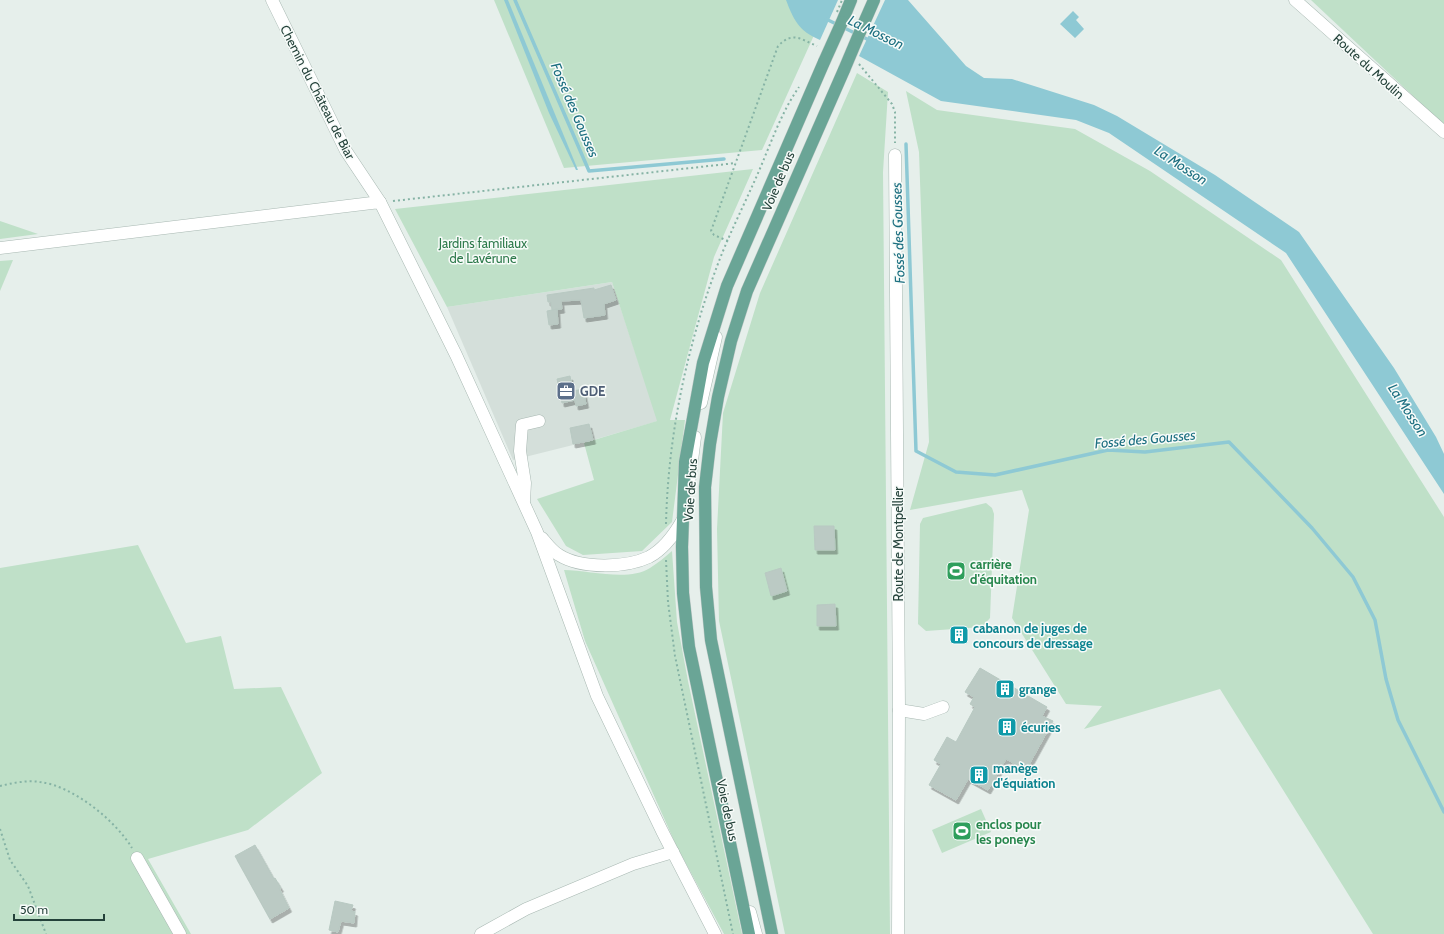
<svg xmlns="http://www.w3.org/2000/svg" width="1444" height="934" font-family="Cabin,sans-serif">
  <style>
    .built { fill: #d4dfda }
    .green { fill: #bfe0c8 }
    .water { fill: #8ec9d4 }
    .lines { fill: none; stroke-linecap: round; stroke-linejoin: round }
    .stream { stroke: #8ec9d4; stroke-width: 3.5 }
    .building { fill: #bbcac4; stroke: #b8c9c2; filter: url(#shadow) }
    .minor-casing { stroke: #a8b8b2; stroke-width: 13 }
    .major-casing { stroke: #c2cac8; stroke-width: 13 }
    .path { stroke: #86b3a5; stroke-width: 2; stroke-dasharray: 2 3; stroke-linecap: butt }
    .minor { stroke: #fff; stroke-width: 12 }
    .major { stroke: #6aa596; stroke-width: 12 }
    .major-bridge-casing { stroke: #c2cac8; stroke-width: 13; stroke-linecap: butt }
    .path-bridge { stroke: #86b3a5; stroke-width: 2; stroke-dasharray: 2 3; stroke-linecap: butt }
    .major-bridge { stroke: #6aa596; stroke-width: 12 }
    .labels { text-anchor: middle; dominant-baseline: central; stroke-width: 3; stroke-linejoin: round; paint-order: stroke }
    .street-label { font-size: 13px; fill: #24423a; stroke: #f7fbf9 }
    .park-label { font-size: 13px; fill: #2d7a4b; stroke: #f7fbf9 }
    .service-label { font-size: 13px; font-weight: bold; fill: #4e5e75; stroke: #f7fbf9; text-anchor: start }
    .leisure-label { font-size: 13px; font-weight: bold; fill: #27864d; stroke: #f7fbf9; text-anchor: start }
    .culture-label { font-size: 13px; font-weight: bold; fill: #0d838f; stroke: #f7fbf9; text-anchor: start }
    .water-label { font-size: 14px; font-style: italic; fill: #1c6f80; stroke: #f7fbf9 }
  </style>
  <defs>
    <filter id="shadow"><feDropShadow dx="2.5" dy="4" stdDeviation="0" flood-color="#0004"/></filter>
  </defs>
  <rect width="100%" height="100%" fill="#e6efeb"/>
  <!-- built -->
  <polygon class="built" points="612,282 658,421 593,440 513,460 447,307"/>
  <!-- green -->
  <g class="green">
    <polygon points="494,0 830,0 762,150 564,168"/>
    <polygon points="1311,0 1444,0 1444,125"/>
    <polygon points="857,73 888,92 883,172 890,934 785,934 719,621 717,529 723,413 760,293"/>
    <polygon points="906,91 937,110 1075,129 1150,171 1281,260 1444,517 1444,934 1373,934 1220,689 1084,729 1102,706 1066,704 1012,618 1029,510 1022,490 910,510 929,442 919,152"/>
    <polygon points="753,169 714,257 670,420 685,420 672,522 642,551 583,555 566,546 537,499 594,480 584,443 657,421 612,282 447,307 395,209"/>
    <polygon points="0,221 38,234 0,239"/>
    <polygon points="13,260 0,291 0,261"/>
    <polygon points="986,503 992,508 994,514 990,618 982,627 926,631 918,624 920,524 923,518"/>
    <polygon points="138,545 186,643 221,636 234,689 281,687 322,773 248,830 148,859 191,934 0,934 0,568"/>
    <path d="M 672,551 L 677,622 L 688,681 L 742,934 L 724,934 L 676,845 L 585,641 L 564,570 C 589,570 628,582 650,568 C 658,563 665,557 672,551 Z"/>
    <polygon points="981,809 991,832 942,853 932,830"/>
  </g>
  <!-- water -->
  <g class="water">
    <polygon points="504,0 508,0 578,170 576,170 549,113"/>
    <path d="M 786,0 L 838,0 L 820,40 C 799,31 794,21 786,0 Z"/>
    <polygon points="885,0 908,0 966,66 984,78 1012,79 1094,105 1117,116 1215,175 1299,232 1394,368 1436,437 1444,454 1444,494 1286,253 1109,133 1076,120 941,101 859,56"/>
    <polygon points="1073,11 1079,17 1076,20 1084,29 1075,38 1060,24"/>
  </g>
  <g class="lines">
    <!-- stream -->
    <g class="stream">
      <polyline points="515,0 589,171 724,159"/>
      <polyline points="826,19 871,41"/>
      <polyline points="906,144 916,451 956,472 995,475 1108,450 1145,452 1229,442 1312,528 1353,577 1375,620 1386,679 1398,720 1444,812"/>
    </g>
  </g>
  <!-- building -->
  <g class="building">
    <polygon points="611,285 616,300 604,304 605,315 584,318 581,300 561,301 562,309 552,310 551,302 548,302 547,295 594,288 594,290"/>
    <polygon points="557,309 558,324 549,325 547,311"/>
    <polygon points="570,376 573,391 583,389 586,404 576,406 575,400 562,403 557,379"/>
    <polygon points="589,424 593,440 573,444 570,428"/>
    <polygon points="814,526 834,526 835,550 815,550"/>
    <polygon points="781,568 787,591 771,596 765,573"/>
    <polygon points="835,604 836,626 817,626 817,605"/>
    <polygon points="980,668 1047,707 1042,716 1053,721 1026,770 1006,759 988,790 968,779 956,800 929,785 941,764 934,760 947,737 956,742 975,707 970,704 974,697 965,692"/>
    <polygon points="255,845 274,879 275,878 281,888 279,888 289,908 270,919 235,856"/>
    <polygon points="335,901 353,905 351,911 355,912 354,923 341,921 338,932 329,930"/>
  </g>
  <g class="lines">
    <defs>
      <g id="minor">
        <polyline points="272,0 346,151 380,202"/>
        <polyline points="1295,0 1444,132"/>
        <polyline points="895,155 899,710 898,934"/>
        <polyline points="0,248 380,202 456,355 537,532 597,696 662,831 715,934"/>
        <polyline points="701,403 716,337"/>
        <polyline points="689,484 695,437"/>
        <polyline points="524,501 525,483 520,451 522,425 539,421"/>
        <path d="M 542,538 C 547,544 552,551 559,555 C 581,569 626,568 649,557 C 664,549 674,535 682,521"/>
        <polyline points="899,710 924,714 943,707"/>
        <polyline points="137,858 180,934"/>
        <polyline points="750,912 756,934"/>
        <polyline points="481,934 526,909 633,864 673,852"/>
      </g>
      <g id="major">
        <polyline points="842,22 851,0"/>
        <polyline points="860,32 874,0"/>
        <polyline points="749,934 689,647 683,593 682,547 685,462 703,363 727,286 824,62"/>
        <polyline points="772,934 711,640 706,587 705,487 710,444 718,397 731,341 747,291 844,70"/>
      </g>
    </defs>
    <!-- minor casing -->
    <use href="#minor" class="minor-casing"/>
    <!-- major casing -->
    <use href="#major" class="major-casing"/>
    <!-- path -->
    <g class="path">
      <polyline points="859,64 892,104 895,112 895,143"/>
      <polyline points="393,201 736,163"/>
      <path d="M 728,241 L 714,235 L 711,231 L 778,46 C 793,31 800,39 817,46"/>
      <path d="M 666,524 C 668,437 686,350 716,269 C 727,239 742,209 755,180 C 769,149 780,114 799,87"/>
      <polyline points="666,560 668,602 675,656 733,934"/>
      <path d="M 0,786 C 12,783 27,780 40,782 C 73,786 115,820 132,848"/>
      <polyline points="0,829 10,860 28,886 46,934"/>
    </g>
    <!-- minor -->
    <use href="#minor" class="minor"/>
    <!-- major -->
    <use href="#major" class="major"/>
    <defs>
      <g id="major-bridge">
        <polyline points="824,62 842,22"/>
        <polyline points="844,70 860,32"/>
      </g>
    </defs>
    <!-- major-bridge casing -->
    <use href="#major-bridge" class="major-bridge-casing"/>
    <!-- path-bridge -->
    <polyline class="path-bridge" points="837,12 842,0"/>
    <!-- major-bridge -->
    <use href="#major-bridge" class="major-bridge"/>
  </g>
  <!-- icons -->
  <defs>
    <symbol id="office-square" viewBox="-11 -11 22 22"><rect x="-9" y="-9" width="18" height="18" rx="4" fill="#5c6f8a" stroke="#f7fbf9"/><path d="M-6-3h4V-5.5h4V-3h4V5H-6ZM-1-4.5V-3h2v-1.5ZM-6 0V1H6V0Z" fill="#fff"/></symbol>
    <symbol id="stadium-square" viewBox="-11 -11 22 22"><rect x="-9" y="-9" width="18" height="18" rx="4" fill="#2e9e5b" stroke="#f7fbf9"/><path d="M0-5a6.5 5 0 1 0 0 10a6.5 5 0 1 0 0-10ZM-3.5-1.8h7v3.6h-7Z" fill="#fff"/></symbol>
    <symbol id="building-square" viewBox="-11 -11 22 22"><rect x="-9" y="-9" width="18" height="18" rx="4" fill="#0f9aa8" stroke="#f7fbf9"/><path d="M-4-6H4V6H1V3H-1V6H-4ZM-2.5-4.3h1.7v1.8h-1.7ZM.8-4.3h1.7v1.8H.8ZM-2.5-1h1.7V.8h-1.7ZM.8-1h1.7V.8H.8Z" fill="#fff"/></symbol>
  </defs>
  <g fill-rule="evenodd">
    <use href="#office-square" x="555" y="380" width="22" height="22"/>
    <use href="#stadium-square" x="945" y="560" width="22" height="22"/>
    <use href="#building-square" x="948" y="624" width="22" height="22"/>
    <use href="#building-square" x="994" y="678" width="22" height="22"/>
    <use href="#building-square" x="996" y="716" width="22" height="22"/>
    <use href="#building-square" x="968" y="764" width="22" height="22"/>
    <use href="#stadium-square" x="951" y="820" width="22" height="22"/>
  </g>
  <g class="labels">
    <!-- street labels -->
    <g class="street-label">
      <text transform="translate(1369 66) rotate(42)">Route du Moulin</text>
      <text transform="translate(318 92) rotate(63)">Chemin du Château de Biar</text>
      <text transform="translate(778 181) rotate(-67)">Voie de bus</text>
      <text transform="translate(690 490) rotate(-86)">Voie de bus</text>
      <text transform="translate(898 544) rotate(-90)">Route de Montpellier</text>
      <text transform="translate(728 810) rotate(78)">Voie de bus</text>
    </g>
    <!-- park labels -->
    <g class="park-label">
      <text x="483" y="243">Jardins familiaux<tspan x="483" dy="15">de Lavérune</tspan></text>
    </g>
    <!-- service labels -->
    <g class="service-label">
      <text x="580" y="391">GDE</text>
    </g>
    <!-- leisure labels -->
    <g class="leisure-label">
      <text x="970" y="564">carrière<tspan x="970" dy="15">d'équitation</tspan></text>
      <text x="976" y="824">enclos pour<tspan x="976" dy="15">les poneys</tspan></text>
    </g>
    <!-- culture labels -->
    <g class="culture-label">
      <text x="973" y="628">cabanon de juges de<tspan x="973" dy="15">concours de dressage</tspan></text>
      <text x="1019" y="689">grange</text>
      <text x="1021" y="727">écuries</text>
      <text x="993" y="768">manège<tspan x="993" dy="15">d'équiation</tspan></text>
    </g>
    <!-- water labels -->
    <g class="water-label">
      <text transform="translate(876 32) rotate(26)">La Mosson</text>
      <text transform="translate(575 110) rotate(67)">Fossé des Gousses</text>
      <text transform="translate(1181 165) rotate(33)">La Mosson</text>
      <text transform="translate(898 233) rotate(-92)">Fossé des Gousses</text>
      <text transform="translate(1408 410) rotate(57)">La Mosson</text>
      <text transform="translate(1145 439) rotate(-5)">Fossé des Gousses</text>
    </g>
  </g>
  <!-- scale -->
  <path d="M14 914v6h90v-6" fill="none" stroke="#24423a" stroke-width="2"/>
  <text x="20" y="914" font-size="12" fill="#24423a" stroke="#f7fbf9" stroke-width="3" paint-order="stroke">50 m</text>
</svg>
